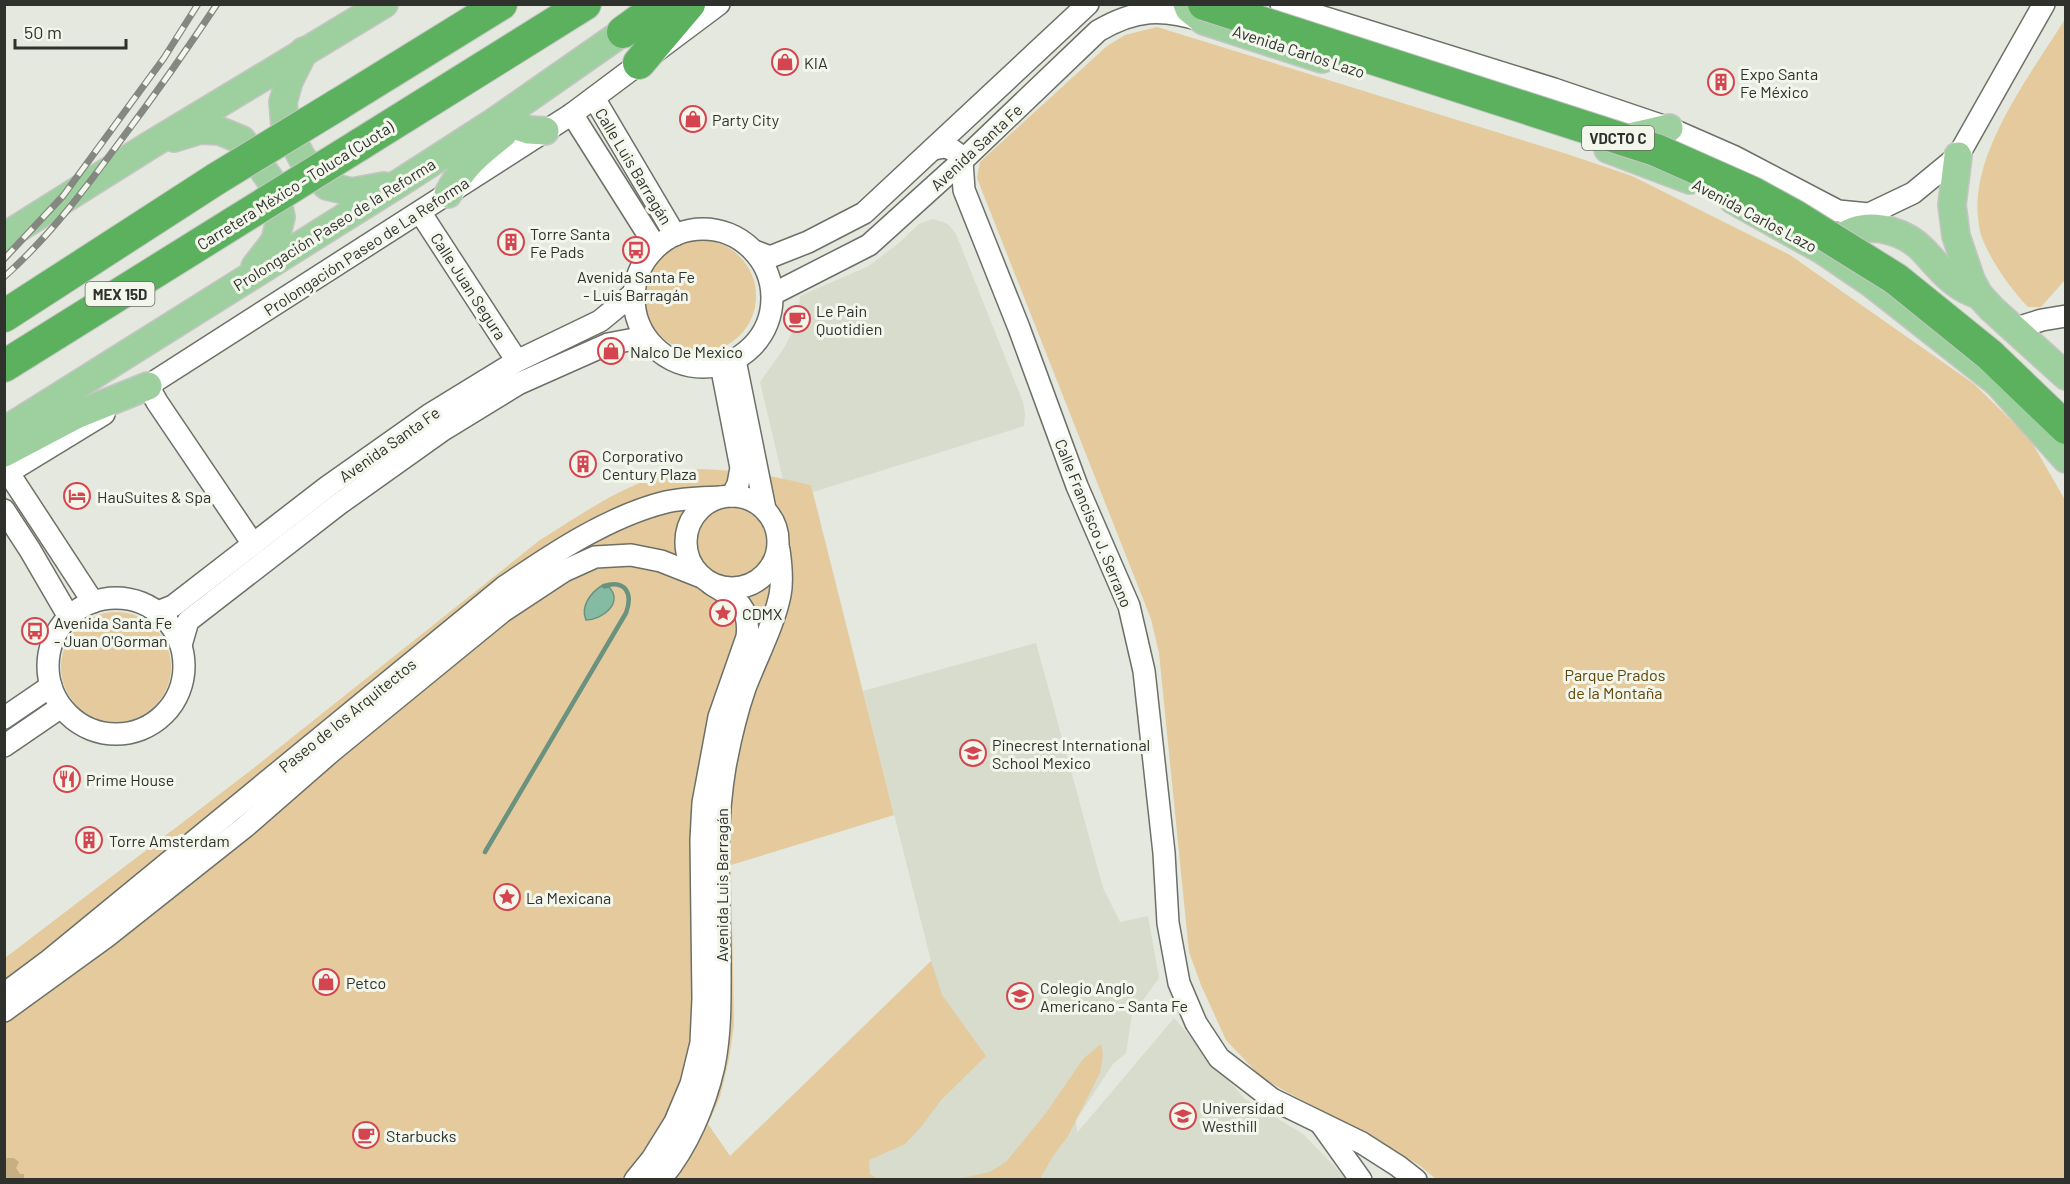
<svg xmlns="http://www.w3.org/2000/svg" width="2070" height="1184" font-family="Barlow,sans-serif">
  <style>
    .built { fill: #d7dccc }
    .green { fill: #e4ca9c }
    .forest { fill: #c8af81 }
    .water { fill: #84bba2; stroke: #6a927f; stroke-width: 1.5 }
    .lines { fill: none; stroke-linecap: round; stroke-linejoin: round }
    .stream { stroke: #6a927f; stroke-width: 4.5 }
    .minor-casing { stroke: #6c7067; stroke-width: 24 }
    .major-casing { stroke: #c5c5c4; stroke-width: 30 }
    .highway-casing { stroke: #c5c5c4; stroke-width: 34 }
    .minor { stroke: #fff; stroke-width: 21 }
    .major { stroke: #9dd09e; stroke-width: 27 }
    .highway { stroke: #5bb15d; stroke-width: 32 }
    .rail-casing { stroke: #858881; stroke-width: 7 }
    .rail { stroke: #f2f6eb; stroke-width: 4.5; stroke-dasharray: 14; stroke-linecap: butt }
    .highway-bridge-casing { stroke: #c5c5c4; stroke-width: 34; stroke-linecap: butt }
    .highway-bridge { stroke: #5bb15d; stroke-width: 32 }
    .labels { text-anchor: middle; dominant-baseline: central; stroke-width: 6; stroke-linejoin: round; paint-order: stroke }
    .shield { fill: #f2f6eb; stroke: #6a6c66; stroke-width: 1.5 }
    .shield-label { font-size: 15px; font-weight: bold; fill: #2f312d }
    .street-label { font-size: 16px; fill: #2f312d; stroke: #f2f6eb }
    .poi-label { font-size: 16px; fill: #2f312d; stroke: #f2f6eb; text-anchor: start }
    .park-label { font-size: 16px; fill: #5e450a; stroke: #f2f6eb }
  </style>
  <rect width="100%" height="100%" fill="#e4e8de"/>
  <!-- built -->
  <g class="built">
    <polygon points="933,219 948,224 956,234 1023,402 1025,414 1024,426 813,492 811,485 783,479 760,382 784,348 797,323 800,296 869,266 899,243 919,224"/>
    <polygon points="1036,643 1103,888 1120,922 1148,916 1159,978 1132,1015 1126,1053 1113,1064 1076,1120 1077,1133 1174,1018 1245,1099 1303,1134 1347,1179 706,1180 931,961 863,691"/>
  </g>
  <!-- green -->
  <g class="green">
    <path d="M 2065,19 L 2065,280 L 2041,307 L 2028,307 C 2010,288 1990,260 1981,235 C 1979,229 1979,223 1978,217 C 1971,151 2032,73 2065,19 Z"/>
    <polygon points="1157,27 1567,154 1632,176 1790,255 1974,384 2030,439 2065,500 2065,1179 1436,1179 1419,1165 1366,1134 1285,1091 1261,1077 1226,1040 1201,985 1189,952 1159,653 1151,619 977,178 980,162 1107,46 1125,35"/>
    <circle cx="700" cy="296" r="56"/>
    <path d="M 700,469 C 738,470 774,476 811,485 L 894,815 L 731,865 L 734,1025 L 729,1059 L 720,1097 L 708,1124 L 730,1156 L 931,961 L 942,995 L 986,1056 L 941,1100 L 921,1127 L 905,1144 L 869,1160 L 870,1174 L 878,1179 L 5,1179 L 5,958 L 250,771 L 540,540 C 579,516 626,482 672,473 C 681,471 691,471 700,469 Z"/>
    <circle cx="116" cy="667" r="55"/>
    <polygon points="1101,1044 1103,1055 1100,1073 1068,1136 1053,1156 1040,1179 958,1179 990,1172 1006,1162 1046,1113 1083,1059"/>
  </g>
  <!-- forest -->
  <polygon class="forest" points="7,1158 14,1158 19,1162 16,1168 20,1174 24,1174 24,1179 5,1179 5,1161"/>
  <!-- water -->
  <path class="water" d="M 603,585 L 605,588 L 609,587 C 624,603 602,620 586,620 C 580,606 591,592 603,585 Z"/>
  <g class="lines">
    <!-- stream -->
    <path class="stream" d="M 485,852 L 626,613 C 633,594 626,579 604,586"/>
    <defs>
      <g id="minor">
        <polyline points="1281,4 1554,89 1669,128 1733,156 1838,211 1869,214 1913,193 1958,156 2044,4"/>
        <polyline points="594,98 675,235"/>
        <polyline points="572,114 656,247"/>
        <polyline points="934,149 944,147 951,149 958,154 962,161 964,190 1019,328 1077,486 1129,606 1144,671 1164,853 1168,923 1179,983 1196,1023 1219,1058 1272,1099 1362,1143 1398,1166 1416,1180"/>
        <polyline points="420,212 517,361"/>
        <circle cx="703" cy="298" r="69"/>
        <polyline points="757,252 770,257 808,242 864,213 1088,4"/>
        <path d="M 773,294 L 869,245 L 962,161 L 1098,31 C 1135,9 1162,8 1203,21"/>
        <polyline points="2013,329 2042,320 2066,316"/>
        <polyline points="735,360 765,509"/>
        <polyline points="721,365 741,468 738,484 732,496"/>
        <polyline points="148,386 157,402 253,544"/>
        <polyline points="135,394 572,114 719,4"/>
        <polyline points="8,472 93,602"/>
        <polyline points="4,475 104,414"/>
        <circle cx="732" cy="542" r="46"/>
        <polyline points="4,510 30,550 69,617"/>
        <circle cx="116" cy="666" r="68"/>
        <polyline points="158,612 173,606 327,487 429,415 517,361 600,321 633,294"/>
        <polyline points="181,645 188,621 339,504 443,430 518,384 608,344 645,337"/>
        <polyline points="4,718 51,686"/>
        <polyline points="4,746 61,707"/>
        <path d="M 4,994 L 47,962 L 504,587 C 552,554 609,516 666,502 C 684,498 703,498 721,497"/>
        <polyline points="4,1011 106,937 246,826 332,751 502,612 564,571 595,557 631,555 661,561 699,576"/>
        <polyline points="1321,1124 1361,1180"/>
        <path d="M 635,1180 L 652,1159 L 675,1122 L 691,1084 L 701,1043 L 703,999 L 701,840 L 703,803 L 719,717 L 747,637 C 751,606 735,598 711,584"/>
        <path d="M 660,1180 C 687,1148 705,1106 714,1066 C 721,1031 720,997 720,962 C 719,897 714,832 725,767 C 730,740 736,714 745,688 C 756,659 774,625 780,595 C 783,580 781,564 779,550"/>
      </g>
      <g id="major">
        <polyline points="1187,4 1189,9 1204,21 1322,59"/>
        <polyline points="304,51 289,81 283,102 285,125 302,158 327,186 352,192 384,186"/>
        <polyline points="497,120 529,130 545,131"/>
        <polyline points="174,138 200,130 220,131 242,140 274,185 281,217 275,241 255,267"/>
        <polyline points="1617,140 1669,128"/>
        <polyline points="1608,149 1690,180"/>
        <polyline points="1958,156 1952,205 1956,236 1971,280 1979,295 1992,309 2066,376"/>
        <path d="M 448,194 C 464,164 477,155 503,134"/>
        <polyline points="1733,200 1824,251 1871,283 1998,383 2066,459"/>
        <polyline points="4,237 147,147 384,4"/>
        <path d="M 1824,251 C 1834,244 1843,235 1854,231 C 1877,223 1907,233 1923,250 C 1941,269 1953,287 1979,295"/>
        <polyline points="4,431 401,182 497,120 623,32 637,19"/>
        <polyline points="4,453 76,415 148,386"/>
      </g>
      <g id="highway">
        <polyline points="623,32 662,4"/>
        <polyline points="639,63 689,4"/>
        <polyline points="339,104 501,4"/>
        <polyline points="359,145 585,4"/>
        <polyline points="4,316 216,179"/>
        <polyline points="1990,355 2066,428"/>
        <polyline points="4,366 235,222"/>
      </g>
    </defs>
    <!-- minor casing -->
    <use href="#minor" class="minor-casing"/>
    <!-- major casing -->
    <use href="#major" class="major-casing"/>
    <!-- highway casing -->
    <use href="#highway" class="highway-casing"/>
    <!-- minor -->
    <use href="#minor" class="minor"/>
    <!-- major -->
    <use href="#major" class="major"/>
    <!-- highway -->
    <use href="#highway" class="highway"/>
    <defs>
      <g id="rail">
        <polyline points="4,259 63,196 164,58 198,4"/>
        <path d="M 4,277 C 50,236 85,189 121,140 C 154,96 186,51 217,4"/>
      </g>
    </defs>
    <!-- rail casing -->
    <use href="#rail" class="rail-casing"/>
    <!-- rail -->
    <use href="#rail" class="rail"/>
    <defs>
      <g id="highway-bridge">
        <polyline points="1204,4 1656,150 1753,193 1795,216 1896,279 1990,355"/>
        <polyline points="216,179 339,104"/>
        <polyline points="235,222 359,145"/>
      </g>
    </defs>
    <!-- highway-bridge casing -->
    <use href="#highway-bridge" class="highway-bridge-casing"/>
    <!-- highway-bridge -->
    <use href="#highway-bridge" class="highway-bridge"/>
  </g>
  <!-- icons -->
  <defs>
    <symbol id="shop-ring" viewBox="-11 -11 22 22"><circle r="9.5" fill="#f2f6eb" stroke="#d5454f" stroke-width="1.5"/><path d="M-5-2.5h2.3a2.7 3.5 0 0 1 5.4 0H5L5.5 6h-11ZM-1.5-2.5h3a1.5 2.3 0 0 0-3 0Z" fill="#d5454f"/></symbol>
    <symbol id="building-ring" viewBox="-11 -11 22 22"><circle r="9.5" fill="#f2f6eb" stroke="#d5454f" stroke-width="1.5"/><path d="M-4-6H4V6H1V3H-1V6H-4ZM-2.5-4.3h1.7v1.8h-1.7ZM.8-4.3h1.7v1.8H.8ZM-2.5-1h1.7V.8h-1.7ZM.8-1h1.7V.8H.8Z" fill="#d5454f"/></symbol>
    <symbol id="bus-ring" viewBox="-11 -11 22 22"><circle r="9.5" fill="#f2f6eb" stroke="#d5454f" stroke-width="1.5"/><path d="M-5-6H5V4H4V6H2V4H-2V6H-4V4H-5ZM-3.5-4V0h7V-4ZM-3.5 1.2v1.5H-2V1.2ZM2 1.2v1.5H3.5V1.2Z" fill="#d5454f"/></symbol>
    <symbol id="cafe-ring" viewBox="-11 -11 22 22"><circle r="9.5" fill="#f2f6eb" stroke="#d5454f" stroke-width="1.5"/><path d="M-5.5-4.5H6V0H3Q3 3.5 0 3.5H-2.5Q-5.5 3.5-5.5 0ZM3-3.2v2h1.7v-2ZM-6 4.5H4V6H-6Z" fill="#d5454f"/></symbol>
    <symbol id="hotel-ring" viewBox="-11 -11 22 22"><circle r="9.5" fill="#f2f6eb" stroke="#d5454f" stroke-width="1.5"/><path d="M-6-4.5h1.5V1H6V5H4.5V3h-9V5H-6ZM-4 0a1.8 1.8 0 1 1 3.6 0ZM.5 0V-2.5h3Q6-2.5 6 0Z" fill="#d5454f"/></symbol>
    <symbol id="sight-ring" viewBox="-11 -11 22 22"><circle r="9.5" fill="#f2f6eb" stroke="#d5454f" stroke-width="1.5"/><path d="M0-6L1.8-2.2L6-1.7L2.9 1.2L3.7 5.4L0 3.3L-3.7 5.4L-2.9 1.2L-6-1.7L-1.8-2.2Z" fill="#d5454f"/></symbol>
    <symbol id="school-ring" viewBox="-11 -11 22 22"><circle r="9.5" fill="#f2f6eb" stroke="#d5454f" stroke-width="1.5"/><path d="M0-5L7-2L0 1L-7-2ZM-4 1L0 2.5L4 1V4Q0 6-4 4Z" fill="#d5454f"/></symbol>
    <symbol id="restaurant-ring" viewBox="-11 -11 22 22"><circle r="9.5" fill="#f2f6eb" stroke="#d5454f" stroke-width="1.5"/><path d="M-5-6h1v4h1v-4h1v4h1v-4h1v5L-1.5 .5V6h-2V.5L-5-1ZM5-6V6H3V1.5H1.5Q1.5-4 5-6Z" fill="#d5454f"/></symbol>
    <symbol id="university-ring" viewBox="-11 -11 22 22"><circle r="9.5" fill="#f2f6eb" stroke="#d5454f" stroke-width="1.5"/><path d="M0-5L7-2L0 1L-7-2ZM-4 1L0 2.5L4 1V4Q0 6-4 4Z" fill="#d5454f"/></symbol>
  </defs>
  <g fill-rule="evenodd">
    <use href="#shop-ring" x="770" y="47" width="30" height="30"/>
    <use href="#building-ring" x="1706" y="67" width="30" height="30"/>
    <use href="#shop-ring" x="678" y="104" width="30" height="30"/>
    <use href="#building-ring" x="496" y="227" width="30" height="30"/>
    <use href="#bus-ring" x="621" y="235" width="30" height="30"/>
    <use href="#cafe-ring" x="782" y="304" width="30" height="30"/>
    <use href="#shop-ring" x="596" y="336" width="30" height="30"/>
    <use href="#building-ring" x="568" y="449" width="30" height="30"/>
    <use href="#hotel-ring" x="62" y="481" width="30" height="30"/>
    <use href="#sight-ring" x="708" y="598" width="30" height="30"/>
    <use href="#bus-ring" x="20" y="616" width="30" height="30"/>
    <use href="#school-ring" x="958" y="738" width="30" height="30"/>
    <use href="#restaurant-ring" x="52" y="764" width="30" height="30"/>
    <use href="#building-ring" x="74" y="825" width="30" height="30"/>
    <use href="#sight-ring" x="492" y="882" width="30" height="30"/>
    <use href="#shop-ring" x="311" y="967" width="30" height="30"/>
    <use href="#school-ring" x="1005" y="981" width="30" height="30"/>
    <use href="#university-ring" x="1168" y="1101" width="30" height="30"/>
    <use href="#cafe-ring" x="351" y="1120" width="30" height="30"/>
  </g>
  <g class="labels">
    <!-- shield labels -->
    <g class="shield">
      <rect x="1582" y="126" width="72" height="24" rx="4.5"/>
      <rect x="85.5" y="282" width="69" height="24" rx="4.5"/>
    </g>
    <g class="shield-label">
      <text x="1618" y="138">VDCTO C</text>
      <text x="120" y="294">MEX 15D</text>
    </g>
    <!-- street labels -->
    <g class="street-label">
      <text transform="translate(1299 51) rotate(18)">Avenida Carlos Lazo</text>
      <text transform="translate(976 147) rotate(-43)">Avenida Santa Fe</text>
      <text transform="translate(634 166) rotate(59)">Calle Luis Barragán</text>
      <text transform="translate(295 185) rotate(-32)">Carretera México - Toluca (Cuota)</text>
      <text transform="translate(1755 215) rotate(28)">Avenida Carlos Lazo</text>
      <text transform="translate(334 224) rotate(-32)">Prolongación Paseo de la Reforma</text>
      <text transform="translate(366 246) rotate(-33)">Prolongación Paseo de La Reforma</text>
      <text transform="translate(469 286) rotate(57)">Calle Juan Segura</text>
      <text transform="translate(389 444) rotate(-35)">Avenida Santa Fe</text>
      <text transform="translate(1094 523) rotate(68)">Calle Francisco J. Serrano</text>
      <text transform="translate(347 715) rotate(-39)">Paseo de los Arquitectos</text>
      <text transform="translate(721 885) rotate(-90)">Avenida Luis Barragán</text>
    </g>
    <!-- poi labels -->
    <g class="poi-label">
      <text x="804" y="62">KIA</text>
      <text x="1740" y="73">Expo Santa<tspan x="1740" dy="18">Fe México</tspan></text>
      <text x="712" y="119">Party City</text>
      <text x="530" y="233">Torre Santa<tspan x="530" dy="18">Fe Pads</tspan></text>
      <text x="636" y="276" text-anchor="middle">Avenida Santa Fe<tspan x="636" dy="18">- Luis Barragán</tspan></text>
      <text x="816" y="310">Le Pain<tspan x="816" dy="18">Quotidien</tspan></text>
      <text x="630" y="351">Nalco De Mexico</text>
      <text x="602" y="455">Corporativo<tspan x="602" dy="18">Century Plaza</tspan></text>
      <text x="97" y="496">HauSuites &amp; Spa</text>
      <text x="742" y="613">CDMX</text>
      <text x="54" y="622">Avenida Santa Fe<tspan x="54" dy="18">- Juan O'Gorman</tspan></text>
      <text x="992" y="744">Pinecrest International<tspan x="992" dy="18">School Mexico</tspan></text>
      <text x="86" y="779">Prime House</text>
      <text x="109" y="840">Torre Amsterdam</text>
      <text x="526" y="897">La Mexicana</text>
      <text x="346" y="982">Petco</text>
      <text x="1040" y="987">Colegio Anglo<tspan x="1040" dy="18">Americano - Santa Fe</tspan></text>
      <text x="1202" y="1107">Universidad<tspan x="1202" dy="18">Westhill</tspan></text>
      <text x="386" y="1135">Starbucks</text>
    </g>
    <!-- park labels -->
    <g class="park-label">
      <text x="1615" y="674">Parque Prados<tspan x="1615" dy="18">de la Montaña</tspan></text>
    </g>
  </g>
  <!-- border -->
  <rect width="2070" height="1184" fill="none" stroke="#2f312d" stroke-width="12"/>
  <!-- scale -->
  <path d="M15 39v9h111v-9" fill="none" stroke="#2f312d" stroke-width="3"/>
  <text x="24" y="39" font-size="18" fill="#2f312d" stroke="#f2f6eb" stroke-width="4.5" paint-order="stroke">50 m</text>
</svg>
